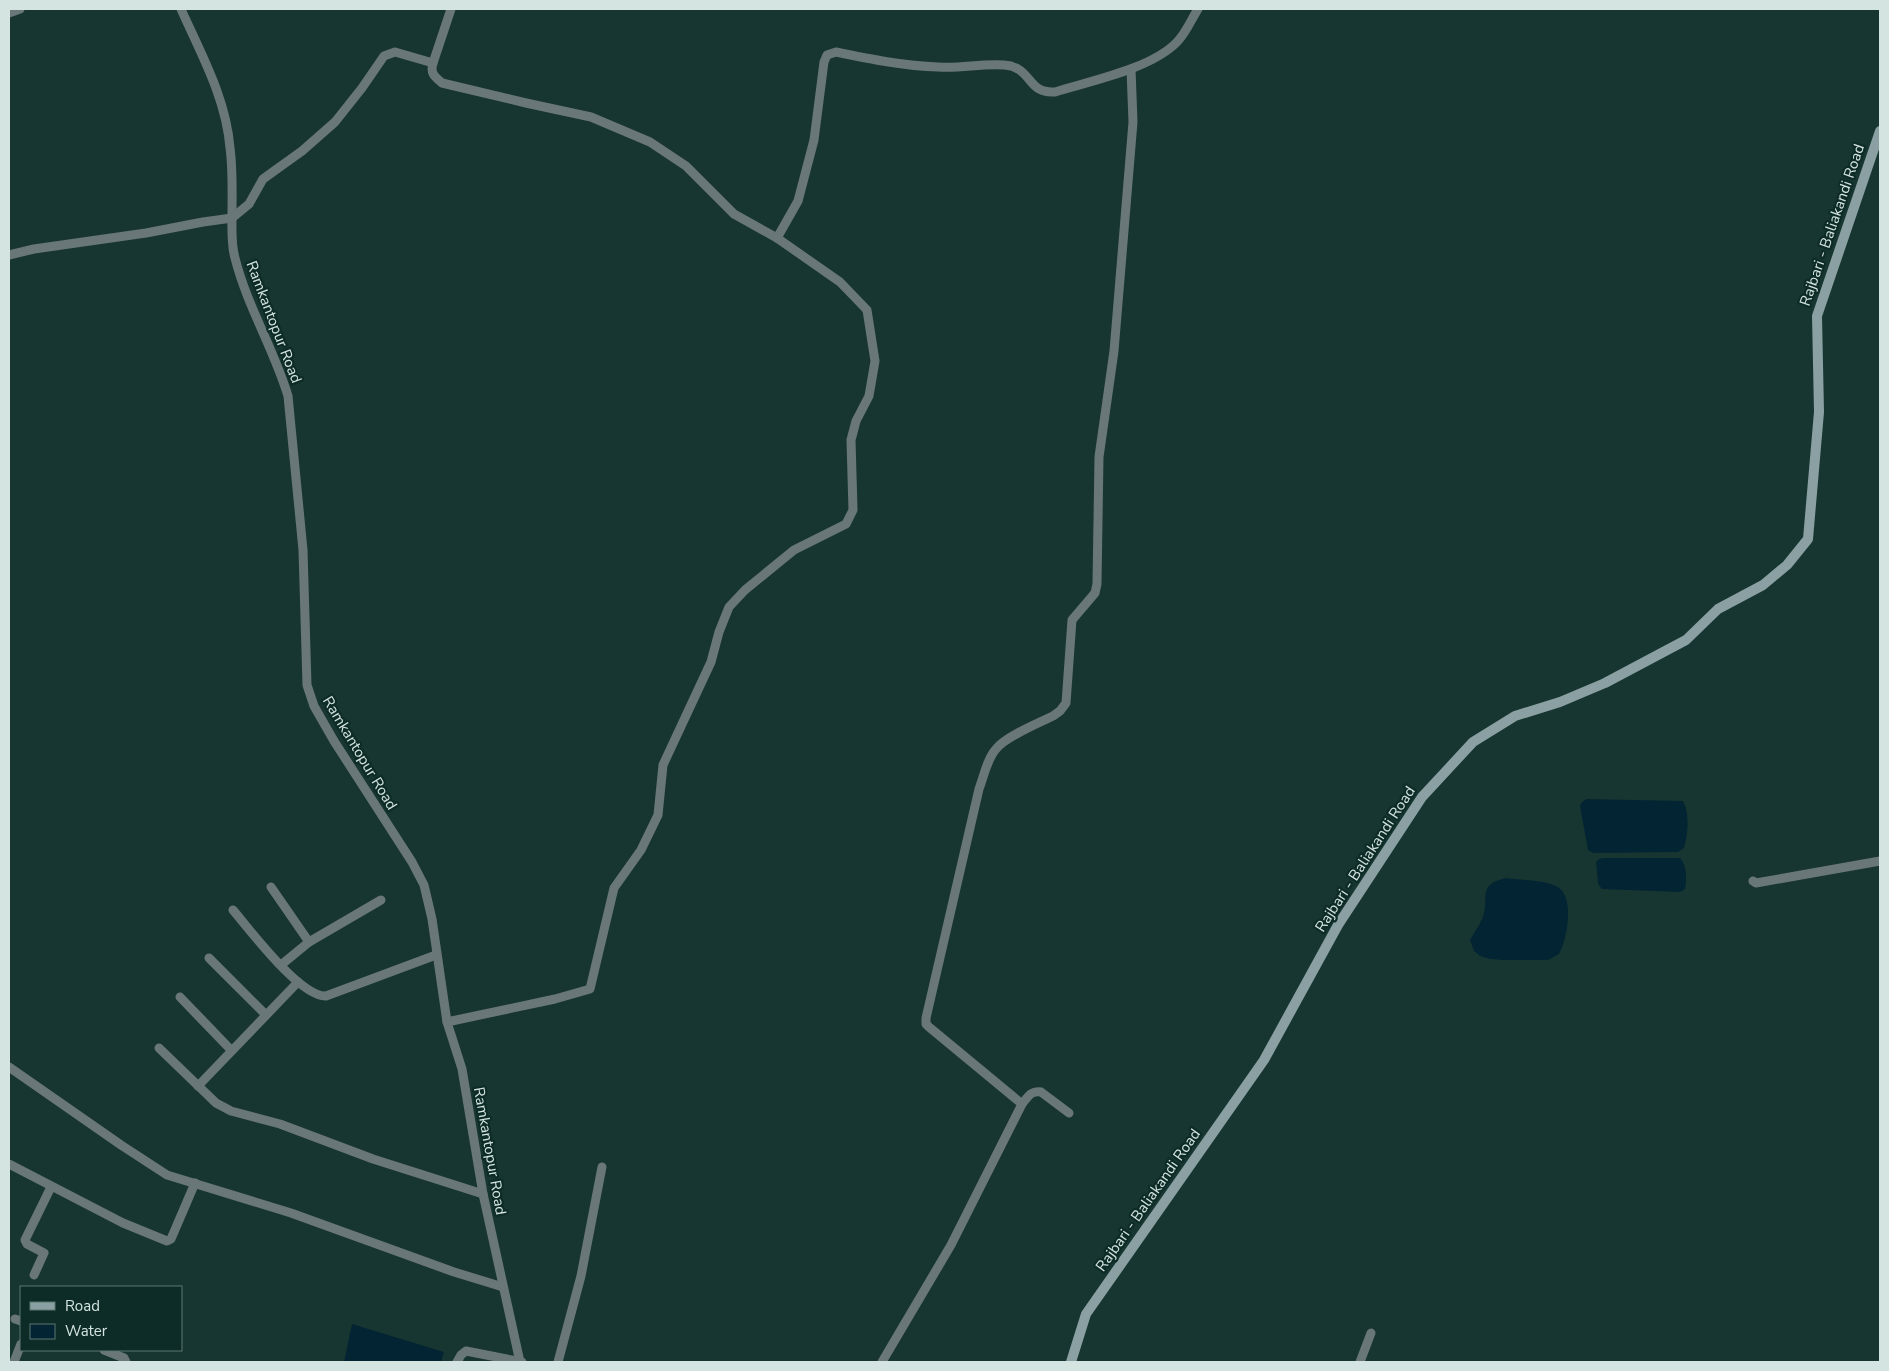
<svg xmlns="http://www.w3.org/2000/svg" width="1889" height="1371" font-family="'Nunito Sans',sans-serif">
  <style>
    .water { fill: #032432 }
    .lines { fill: none; stroke-linecap: round; stroke-linejoin: round }
    .street { stroke: #6a7779; stroke-width: 9 }
    .secondary { stroke: #8aa0a3; stroke-width: 10 }
    .labels { text-anchor: middle; dominant-baseline: central; stroke-width: 4.5; stroke-linejoin: round; paint-order: stroke }
    .street-label { font-size: 15px; fill: #d4e4e1; stroke: #0e2c27 }
  </style>
  <rect width="100%" height="100%" fill="#183631"/>
  <!-- water -->
  <g class="water">
    <path d="M 1586,799 L 1683,801 C 1690,814 1688,833 1684,848 L 1678,852 L 1593,853 L 1588,850 L 1580,806 L 1581,803 Z"/>
    <path d="M 1603,858 L 1680,858 C 1687,865 1687,879 1685,889 L 1680,892 L 1602,889 L 1598,884 L 1596,862 L 1599,859 Z"/>
    <path d="M 1506,878 C 1520,880 1543,880 1556,886 C 1576,895 1567,940 1559,954 L 1548,960 L 1503,960 L 1490,959 L 1480,956 L 1474,951 L 1470,940 C 1474,933 1479,926 1482,919 C 1491,898 1475,885 1506,878 Z"/>
    <polygon points="352,1324 444,1352 441,1362 344,1362"/>
  </g>
  <g class="lines">
    <!-- street -->
    <g class="street">
      <path d="M 181,9 C 201,54 226,98 230,148 C 233,170 232,194 232,216 C 232,231 231,244 235,258 C 247,306 274,349 288,396 L 303,550 L 307,685 L 314,706 L 334,741 L 412,862 L 424,885 L 432,919 L 447,1022 L 462,1069 L 483,1194 L 520,1362"/>
      <polyline points="9,13 20,9"/>
      <path d="M 433,63 C 430,73 434,76 442,83 L 526,103 L 591,117 L 650,142 L 686,166 L 734,214 L 777,238"/>
      <polyline points="9,255 34,249 146,233 203,222 232,218 249,204 263,179 302,151 335,122 362,88 384,56 395,52 433,63 451,9"/>
      <polyline points="1753,881 1756,883 1880,861"/>
      <polyline points="271,887 309,942"/>
      <path d="M 233,910 C 250,930 300,997 326,996 L 436,955"/>
      <polyline points="209,958 266,1015"/>
      <polyline points="281,965 309,942 381,900"/>
      <polyline points="180,997 231,1050"/>
      <path d="M 447,1022 L 555,999 L 590,989 L 614,888 L 641,850 L 658,815 L 663,765 L 711,662 L 719,632 L 729,607 L 745,590 L 794,550 L 846,524 L 853,510 L 851,440 L 856,421 L 869,396 L 875,361 L 867,310 L 840,282 L 777,238 L 798,201 L 814,140 L 824,62 L 827,55 L 836,52 C 870,59 904,66 938,67 C 960,69 982,63 1004,65 C 1033,67 1026,94 1055,92 C 1090,81 1151,69 1177,42 C 1186,33 1191,20 1198,9"/>
      <polyline points="159,1048 216,1103 231,1111 280,1124 373,1159 483,1194"/>
      <polyline points="9,1067 121,1145 167,1175 291,1213 454,1272 503,1287"/>
      <polyline points="198,1086 298,982"/>
      <path d="M 1022,1104 C 1028,1097 1031,1090 1041,1092 L 1069,1113"/>
      <polyline points="9,1164 123,1223 167,1241 171,1239 195,1183"/>
      <polyline points="34,1275 44,1253 27,1244 25,1240 51,1187"/>
      <polyline points="15,1319 21,1321"/>
      <polyline points="104,1350 124,1358 126,1362"/>
      <polyline points="14,1362 21,1344"/>
      <polyline points="457,1362 461,1355 466,1351 522,1362"/>
      <polyline points="558,1362 581,1276 602,1167"/>
      <path d="M 882,1362 L 951,1245 L 1022,1104 L 929,1027 L 926,1024 L 926,1018 L 979,789 C 984,776 987,759 996,749 C 1005,737 1038,723 1053,716 L 1060,711 L 1066,703 L 1072,620 L 1095,593 L 1097,584 L 1099,457 L 1114,351 L 1133,122 L 1131,69"/>
      <polyline points="1360,1362 1371,1333"/>
    </g>
    <!-- secondary -->
    <polyline class="secondary" points="1071,1362 1086,1314 1264,1060 1338,925 1422,797 1473,742 1515,716 1560,702 1605,683 1686,640 1718,609 1763,585 1787,565 1808,539 1819,412 1817,316 1880,131"/>
  </g>
  <g class="labels">
    <!-- street labels -->
    <g class="street-label">
      <text transform="translate(1832 225) rotate(-71)">Rajbari - Baliakandi Road</text>
      <text transform="translate(274 322) rotate(69)">Ramkantopur Road</text>
      <text transform="translate(360 753) rotate(59)">Ramkantopur Road</text>
      <text transform="translate(1365 859) rotate(-57)">Rajbari - Baliakandi Road</text>
      <text transform="translate(490 1151) rotate(80)">Ramkantopur Road</text>
      <text transform="translate(1148 1200) rotate(-55)">Rajbari - Baliakandi Road</text>
    </g>
  </g>
  <!-- border -->
  <rect width="1889" height="1371" fill="none" stroke="#d4e4e1" stroke-width="20"/>
  <!-- legend -->
  <rect x="20" y="1286" width="162" height="65" fill="#0e2c27" stroke="#5d7671"/>
  <rect x="30" y="1302" width="25" height="8" fill="#8aa0a3" stroke="#5d7671"/>
  <text x="65" y="1311" font-size="15" fill="#d4e4e1">Road</text>
  <rect x="30" y="1324" width="25" height="15" fill="#032432" stroke="#5d7671"/>
  <text x="65" y="1336" font-size="15" fill="#d4e4e1">Water</text>
</svg>
